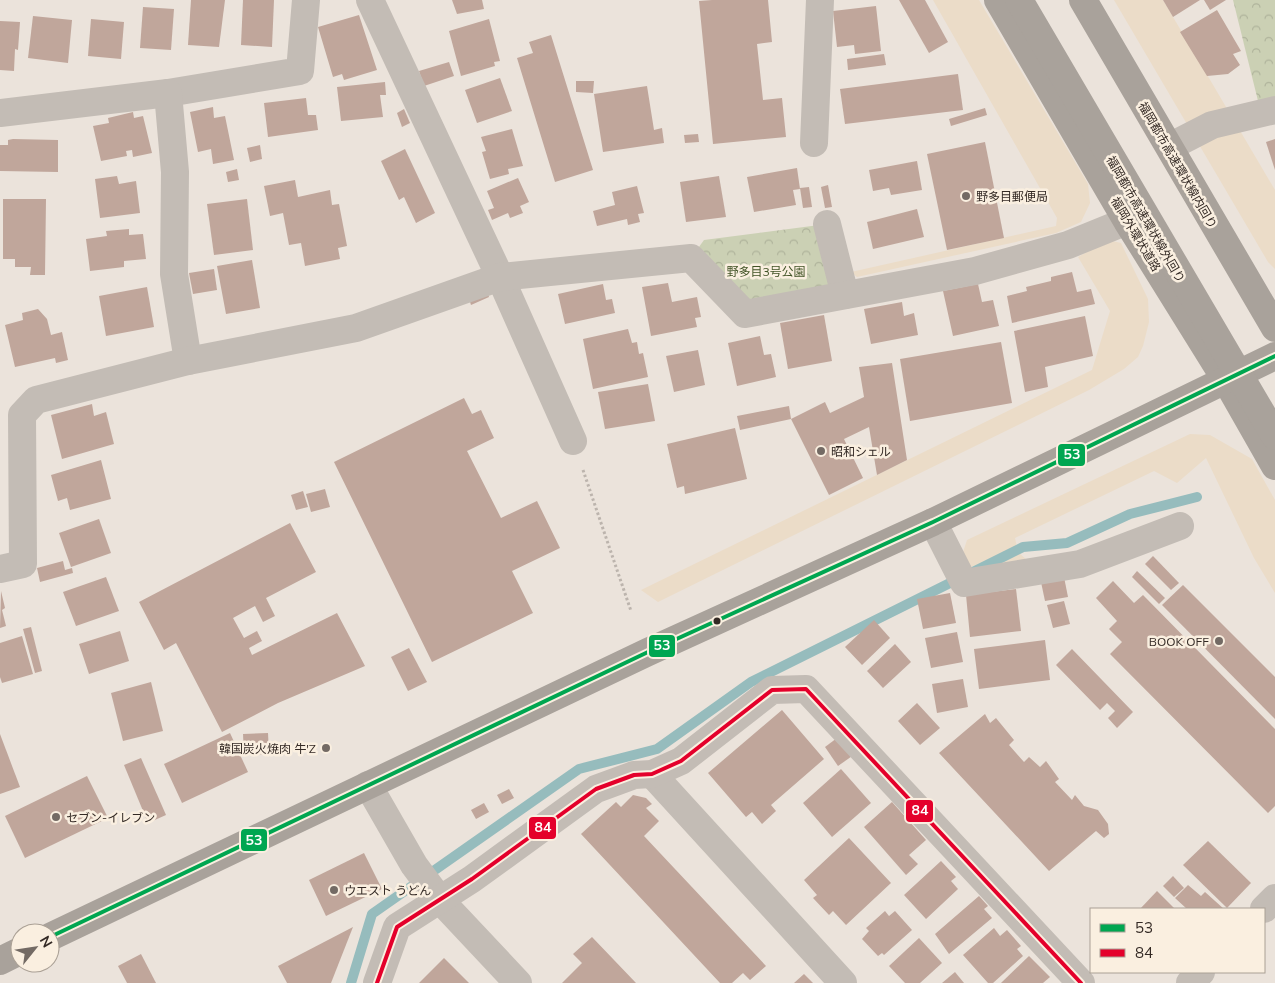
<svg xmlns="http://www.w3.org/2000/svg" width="1275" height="983" font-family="Mulish,'Noto Sans JP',sans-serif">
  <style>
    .park { fill: url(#park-crowns) }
    .plaza { fill: #ebdcc8 }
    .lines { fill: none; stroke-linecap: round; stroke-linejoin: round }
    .stream { stroke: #96bcbd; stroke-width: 10 }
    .building { fill: #c0a69b }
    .path { stroke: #bcb4ad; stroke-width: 3; stroke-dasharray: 2.5 2.5; stroke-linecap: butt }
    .street { stroke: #c3bcb5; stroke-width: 28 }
    .highway { stroke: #a9a29b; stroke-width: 28 }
    .highway-bridge { stroke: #a9a29b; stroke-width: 28 }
    .bus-1-casing { stroke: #faefe0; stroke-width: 8 }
    .bus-2-casing { stroke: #faefe0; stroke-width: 8 }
    .bus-1 { stroke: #00a651; stroke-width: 4 }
    .bus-2 { stroke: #e4002b; stroke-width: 4 }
    .poi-dot { fill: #736a64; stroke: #faefe0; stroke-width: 2 }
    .bus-dot { fill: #332924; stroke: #faefe0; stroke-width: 2 }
    .labels { text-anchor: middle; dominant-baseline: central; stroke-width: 5; stroke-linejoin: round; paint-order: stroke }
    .street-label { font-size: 12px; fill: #332924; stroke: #faefe0 }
    .poi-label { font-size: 12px; fill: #332924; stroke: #faefe0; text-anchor: start }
    .park-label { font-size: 12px; fill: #415326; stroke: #faefe0 }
    .line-badge { stroke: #faefe0; stroke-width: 2 }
    .badge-label { font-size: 14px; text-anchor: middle; font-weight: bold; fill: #fff }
  </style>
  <defs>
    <pattern id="park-crowns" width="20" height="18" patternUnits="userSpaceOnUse" patternTransform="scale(1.25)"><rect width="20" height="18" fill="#cbd0b4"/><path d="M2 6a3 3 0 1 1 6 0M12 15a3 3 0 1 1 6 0" fill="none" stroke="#afb39b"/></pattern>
  </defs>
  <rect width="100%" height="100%" fill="#ebe3db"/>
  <!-- park -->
  <g class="park">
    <polygon points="1233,0 1275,0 1275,110 1261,113"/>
    <polygon points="827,224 845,295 745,314 691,258 704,240"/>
  </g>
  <!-- plaza -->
  <g class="plaza">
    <polygon points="933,0 979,0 1088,184 1090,203 1081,222 1056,233 857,277 851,272 1056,226 1057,218"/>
    <polygon points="1114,0 1163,0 1275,190 1275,269 1268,262"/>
    <polygon points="1108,240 1121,243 1148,299 1149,322 1143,346 1138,357 1124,369 1089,390 658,602 641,590 1092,370 1110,311 1078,257"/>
    <polygon points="1190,434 1210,435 1252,459 1275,500 1275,593 1254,558 1206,458 1177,483 1154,471 1015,538 1018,552 1028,561 967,567 962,555 967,540"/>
  </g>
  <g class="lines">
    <!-- stream -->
    <g class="stream">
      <polyline points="973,572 1023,547 1067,543 1130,514 1197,497"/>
      <polyline points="351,983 372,914 579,769 657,749 751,682 960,578"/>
    </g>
  </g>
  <!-- building -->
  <g class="building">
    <polygon points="191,0 225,0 219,47 188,45"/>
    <polygon points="243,0 274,0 272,47 241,45"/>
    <polygon points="452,0 482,0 484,9 457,14"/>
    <polygon points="712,0 768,0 772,42 757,44 763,100 782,98 786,137 713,144 699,1"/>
    <polygon points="899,0 925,0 948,42 929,53"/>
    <polygon points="1163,0 1200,0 1173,17"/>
    <polygon points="1204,0 1226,0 1210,10"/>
    <polygon points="876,6 881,51 855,54 854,45 837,47 833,11"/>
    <polygon points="143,7 174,9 171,50 140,48"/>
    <polygon points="1217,10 1241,51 1233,54 1240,65 1228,74 1207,76 1180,32"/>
    <polygon points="359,15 377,70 344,80 342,74 333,77 318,27"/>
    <polygon points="33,16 72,20 68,63 28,58"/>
    <polygon points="91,19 124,22 121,59 88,56"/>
    <polygon points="489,19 500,61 494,62 495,66 461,76 449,31"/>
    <polygon points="0,21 20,22 18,50 15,49 14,71 0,70"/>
    <polygon points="551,35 593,170 555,182 517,58 533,53 529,42"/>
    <polygon points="884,54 886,65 848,70 847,59"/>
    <polygon points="449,62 454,76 424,86 419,71"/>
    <polygon points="958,74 963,110 845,124 840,89"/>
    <polygon points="500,78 512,111 477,123 465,90"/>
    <polygon points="576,81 594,81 593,93 576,92"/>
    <polygon points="385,82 386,95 380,95 383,117 341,121 337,87"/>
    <polygon points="647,86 654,130 662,128 664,143 603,152 594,94"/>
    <polygon points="306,98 308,115 316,115 318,130 268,137 264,103"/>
    <polygon points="213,107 214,118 225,116 234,160 213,164 211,149 198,152 190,112"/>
    <polygon points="985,108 987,115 951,126 949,119"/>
    <polygon points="404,109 410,123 402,127 397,113"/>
    <polygon points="133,112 134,118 143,116 152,153 133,157 132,150 126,151 127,156 101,161 93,126 109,123 108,118"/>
    <polygon points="512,129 523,166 508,169 509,174 490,179 482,152 486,151 481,137"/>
    <polygon points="698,134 699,142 685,143 684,135"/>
    <polygon points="13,139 58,140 58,172 0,171 0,145 8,145 8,140"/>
    <polygon points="1275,139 1275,170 1266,142"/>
    <polygon points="985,142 1004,238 947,250 927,154"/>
    <polygon points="260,145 262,159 250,162 247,148"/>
    <polygon points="405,149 435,213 416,223 404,197 399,200 381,161"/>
    <polygon points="917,161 922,190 891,195 889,188 873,191 869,170"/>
    <polygon points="797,168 800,189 793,190 796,205 754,212 747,177"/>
    <polygon points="237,169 239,180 228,182 226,172"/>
    <polygon points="117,176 119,184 136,181 140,213 100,218 95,179"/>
    <polygon points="719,176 726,217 686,222 680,182"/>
    <polygon points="518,178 529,202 520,206 523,213 510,218 508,213 492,220 488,210 494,208 487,191"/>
    <polygon points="295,180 298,197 330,190 332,205 339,204 347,246 338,248 340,259 305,266 301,243 289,245 283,213 270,216 264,186"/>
    <polygon points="828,185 832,207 825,208 821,187"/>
    <polygon points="637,186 644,213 638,214 640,222 628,225 627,219 597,226 593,211 615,205 612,192"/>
    <polygon points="809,187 812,207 803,208 800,188"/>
    <polygon points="3,199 46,199 45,275 30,275 31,267 15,267 15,259 3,259"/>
    <polygon points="247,199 253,250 214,255 207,204"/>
    <polygon points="917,209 924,237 873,249 867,222"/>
    <polygon points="129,229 129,235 143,234 146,259 124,261 124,267 90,271 86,239 107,236 106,231"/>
    <polygon points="252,260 260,308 226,314 217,266"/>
    <polygon points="214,269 217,290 193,294 189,273"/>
    <polygon points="1072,272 1077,292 1091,289 1095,304 1012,323 1007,296 1027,291 1026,287 1051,281 1051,277"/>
    <polygon points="668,283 672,302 697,297 701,317 695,318 697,327 651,336 642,287"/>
    <polygon points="603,284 606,300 612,299 615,313 565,324 558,294"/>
    <polygon points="978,284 982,302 993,300 999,326 953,336 943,291"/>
    <polygon points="147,287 154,327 106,336 99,296"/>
    <polygon points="486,288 489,297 471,305 468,295"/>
    <polygon points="902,302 904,316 914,313 918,335 871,344 864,309"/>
    <polygon points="38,309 47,319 51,335 62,332 68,360 56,363 55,358 15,367 5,325 23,320 22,313"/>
    <polygon points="824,315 832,361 788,369 780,323"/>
    <polygon points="1085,316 1093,356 1045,367 1048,387 1025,392 1014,331"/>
    <polygon points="628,329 632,343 637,342 639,354 643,353 648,377 593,389 583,339"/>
    <polygon points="760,336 764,355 771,354 776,377 737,386 728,343"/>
    <polygon points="1001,342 1012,403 910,421 900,359"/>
    <polygon points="698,350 705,385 674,392 666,356"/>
    <polygon points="892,363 907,460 877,475 869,427 844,439 863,478 829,495 791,419 825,402 830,413 864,397 859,367"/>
    <polygon points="648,384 655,421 605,429 598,392"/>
    <polygon points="464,398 472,414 481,410 494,438 467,451 501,518 537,501 560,548 512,571 533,613 432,662 334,462"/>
    <polygon points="92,404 94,416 106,412 114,444 62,459 51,415"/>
    <polygon points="789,406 791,419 740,430 737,416"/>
    <polygon points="735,428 747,479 685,494 684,486 677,488 667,444"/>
    <polygon points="101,460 111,499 70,510 67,498 58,501 51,475"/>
    <polygon points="325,489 330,507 311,512 306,494"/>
    <polygon points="303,491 308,507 296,510 291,495"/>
    <polygon points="99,519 111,553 71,567 59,533"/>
    <polygon points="290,523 316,572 266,598 275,616 263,622 255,606 233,618 244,638 257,631 262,641 249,648 252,655 337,613 365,666 278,703 222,732 176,643 164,650 139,602"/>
    <polygon points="1153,556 1179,583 1171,590 1145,564"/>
    <polygon points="63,561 65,570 72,568 73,573 40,582 37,568"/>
    <polygon points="1137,571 1165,598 1159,604 1132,577"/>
    <polygon points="106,577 119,611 76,626 63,592"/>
    <polygon points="1064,577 1068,597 1045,601 1041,582"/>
    <polygon points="1113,581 1134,603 1143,595 1275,729 1275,806 1268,813 1110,654 1122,642 1109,629 1117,621 1096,598"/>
    <polygon points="1183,585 1275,677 1275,719 1162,605"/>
    <polygon points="1016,589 1021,631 970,637 966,595"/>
    <polygon points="1,591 5,608 2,610 6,626 0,628"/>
    <polygon points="950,593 956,623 923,629 917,599"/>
    <polygon points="1064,601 1070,624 1053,628 1047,605"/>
    <polygon points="874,620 890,638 862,665 845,647"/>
    <polygon points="31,627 42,671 35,673 23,629"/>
    <polygon points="120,631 129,661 89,674 79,644"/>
    <polygon points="957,632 963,662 931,668 925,638"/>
    <polygon points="22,636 33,674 2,683 0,677 0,643"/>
    <polygon points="1045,640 1050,680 979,689 974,649"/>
    <polygon points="895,644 911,662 883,688 867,671"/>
    <polygon points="409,648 427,682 408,691 391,657"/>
    <polygon points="1072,649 1133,712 1117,728 1108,718 1115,711 1107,703 1100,710 1056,665"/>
    <polygon points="963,679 968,707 937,713 932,684"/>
    <polygon points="151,682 163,731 123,741 111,693"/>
    <polygon points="917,703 940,728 920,745 898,721"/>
    <polygon points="782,710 824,759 771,805 776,811 762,824 752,812 746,817 708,773"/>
    <polygon points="985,714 990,723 996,718 1014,740 1009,745 1024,762 1029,757 1040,767 1046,761 1059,779 1055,782 1072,800 1075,795 1084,806 1098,810 1108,824 1109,834 1104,838 1096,831 1049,871 939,753"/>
    <polygon points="230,733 248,772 182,803 164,764"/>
    <polygon points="268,733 269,754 244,755 243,734"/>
    <polygon points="0,734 20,787 0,794"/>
    <polygon points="841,735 855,754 838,766 825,747"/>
    <polygon points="141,758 166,815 148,823 124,765"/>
    <polygon points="841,769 871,803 832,837 803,803"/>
    <polygon points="87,776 108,818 25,858 5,816"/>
    <polygon points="509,789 514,798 502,804 497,795"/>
    <polygon points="633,795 646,798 652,804 646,808 659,821 644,836 766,966 750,980 743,973 732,983 720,983 581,834 616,802 621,807"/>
    <polygon points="892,802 926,840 909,855 918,864 906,875 864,827"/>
    <polygon points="484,803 489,812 476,819 471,810"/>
    <polygon points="849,838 891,883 846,925 833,911 829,915 813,898 817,895 804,880"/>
    <polygon points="1208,841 1251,883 1227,908 1183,865"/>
    <polygon points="364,853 382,889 326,916 309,880"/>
    <polygon points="941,861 956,877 951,881 958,889 926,919 904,895"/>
    <polygon points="1173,876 1184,888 1174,897 1163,886"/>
    <polygon points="1188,885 1201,896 1205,892 1224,909 1187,909 1175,898"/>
    <polygon points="1157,891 1175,909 1140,909"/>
    <polygon points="979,896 988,906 984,909 992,918 949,954 935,934"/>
    <polygon points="885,911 889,916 895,911 912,930 884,955 882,953 878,956 862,939 869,931 866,928"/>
    <polygon points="353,927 331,983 287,983 278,966"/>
    <polygon points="994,928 1000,936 1007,930 1021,946 1017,949 1023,956 993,983 988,983 963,955"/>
    <polygon points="592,937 636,983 562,983 582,963 573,954"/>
    <polygon points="919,938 942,963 920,983 905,983 889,966"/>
    <polygon points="141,954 156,983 127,983 118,966"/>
    <polygon points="1029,956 1050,977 1043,983 1001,983"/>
    <polygon points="444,958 469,983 419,983"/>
    <polygon points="955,972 964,983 942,983"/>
    <polygon points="804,974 813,983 794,983"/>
  </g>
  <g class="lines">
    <!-- path -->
    <polyline class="path" points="583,470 631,611"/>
    <!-- street -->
    <g class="street">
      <polyline points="370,0 500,277 573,441"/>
      <polyline points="168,93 300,71 306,0"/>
      <polyline points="0,113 168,93 175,172 174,274 188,361"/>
      <polyline points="814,143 820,0"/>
      <polyline points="1177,143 1212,125 1275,110"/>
      <polyline points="827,224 845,295"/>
      <polyline points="933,522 964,583 1080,564 1180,526"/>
      <polyline points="0,569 23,564 22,415 36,400 188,361 356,328 500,277 691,258 745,314 975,271 1068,245 1127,221"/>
      <polyline points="652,774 843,983"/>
      <polyline points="368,785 414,865 440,900 518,983"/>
      <polyline points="1264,909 1275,898"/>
      <polyline points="377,983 397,927 472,879 596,789 634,775 652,774 681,761 772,690 806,689 1081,983"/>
      <polyline points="1190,983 1201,972"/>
    </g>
    <!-- highway -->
    <g class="highway">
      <polyline points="998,0 1127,221 1226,380 1275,466"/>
      <polyline points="1083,0 1275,328"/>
      <polyline points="50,937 648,652 933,522 1275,356"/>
      <polyline points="0,961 20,951"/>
    </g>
    <!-- highway-bridge -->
    <polyline class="highway-bridge" points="1019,0 1275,436"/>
    <defs>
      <polyline id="bus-1" points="50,937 648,652 933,522 1275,356"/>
      <polyline id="bus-2" points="377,983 397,927 472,879 596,789 634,775 652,774 681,761 772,690 806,689 1081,983"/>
    </defs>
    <!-- bus-1 casing -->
    <use href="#bus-1" class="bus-1-casing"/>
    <!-- bus-2 casing -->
    <use href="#bus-2" class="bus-2-casing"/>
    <!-- bus-1 -->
    <use href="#bus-1" class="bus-1"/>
    <!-- bus-2 -->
    <use href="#bus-2" class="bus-2"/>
  </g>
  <!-- markers -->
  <g class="poi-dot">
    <circle cx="966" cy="196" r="5"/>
    <circle cx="821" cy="451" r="5"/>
    <circle cx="1219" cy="641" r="5"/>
    <circle cx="326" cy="748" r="5"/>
    <circle cx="56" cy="817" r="5"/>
    <circle cx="334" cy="890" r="5"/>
  </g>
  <circle class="bus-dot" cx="717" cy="621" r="4.5"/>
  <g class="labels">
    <!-- street labels -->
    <g class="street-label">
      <text transform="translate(1178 165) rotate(60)">福岡都市高速環状線内回り</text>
      <text transform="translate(1146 219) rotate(60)">福岡都市高速環状線外回り</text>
      <text transform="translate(1136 234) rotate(59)">福岡外環状道路</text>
    </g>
    <!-- poi labels -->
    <g class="poi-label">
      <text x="976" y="196">野多目郵便局</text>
      <text x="831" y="451">昭和シェル</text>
      <text x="1209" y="641" text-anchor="end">BOOK OFF</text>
      <text x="316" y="748" text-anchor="end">韓国炭火焼肉 牛'Z</text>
      <text x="66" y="817">セブン-イレブン</text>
      <text x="344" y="890">ウエスト うどん</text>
    </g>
    <!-- park labels -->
    <g class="park-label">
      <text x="766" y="271">野多目3号公園</text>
    </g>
  </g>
  <g class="line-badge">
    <rect x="1057" y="443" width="29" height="24" rx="5" fill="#00a651"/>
    <rect x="648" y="634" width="28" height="24" rx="5" fill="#00a651"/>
    <rect x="905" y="799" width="29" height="24" rx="5" fill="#e4002b"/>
    <rect x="528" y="816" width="29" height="24" rx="5" fill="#e4002b"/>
    <rect x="240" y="828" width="28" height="24" rx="5" fill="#00a651"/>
  </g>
  <g class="badge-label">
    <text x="1072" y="459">53</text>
    <text x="662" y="650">53</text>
    <text x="920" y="815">84</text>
    <text x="543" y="832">84</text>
    <text x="254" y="845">53</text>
  </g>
  <!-- legend -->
  <rect x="1090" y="908" width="175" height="65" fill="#faefe0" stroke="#aaa095"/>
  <rect x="1100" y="924" width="25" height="8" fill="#00a651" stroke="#aaa095"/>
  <text x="1135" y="933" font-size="15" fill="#332924">53</text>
  <rect x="1100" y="949" width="25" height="8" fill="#e4002b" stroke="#aaa095"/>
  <text x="1135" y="958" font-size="15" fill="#332924">84</text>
  <!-- north arrow -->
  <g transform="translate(35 948) rotate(60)"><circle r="24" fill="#faefe0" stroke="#aaa095"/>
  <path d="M0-4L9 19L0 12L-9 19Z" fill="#736a64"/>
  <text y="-8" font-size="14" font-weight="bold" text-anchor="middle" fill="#332924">N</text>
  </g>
</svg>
